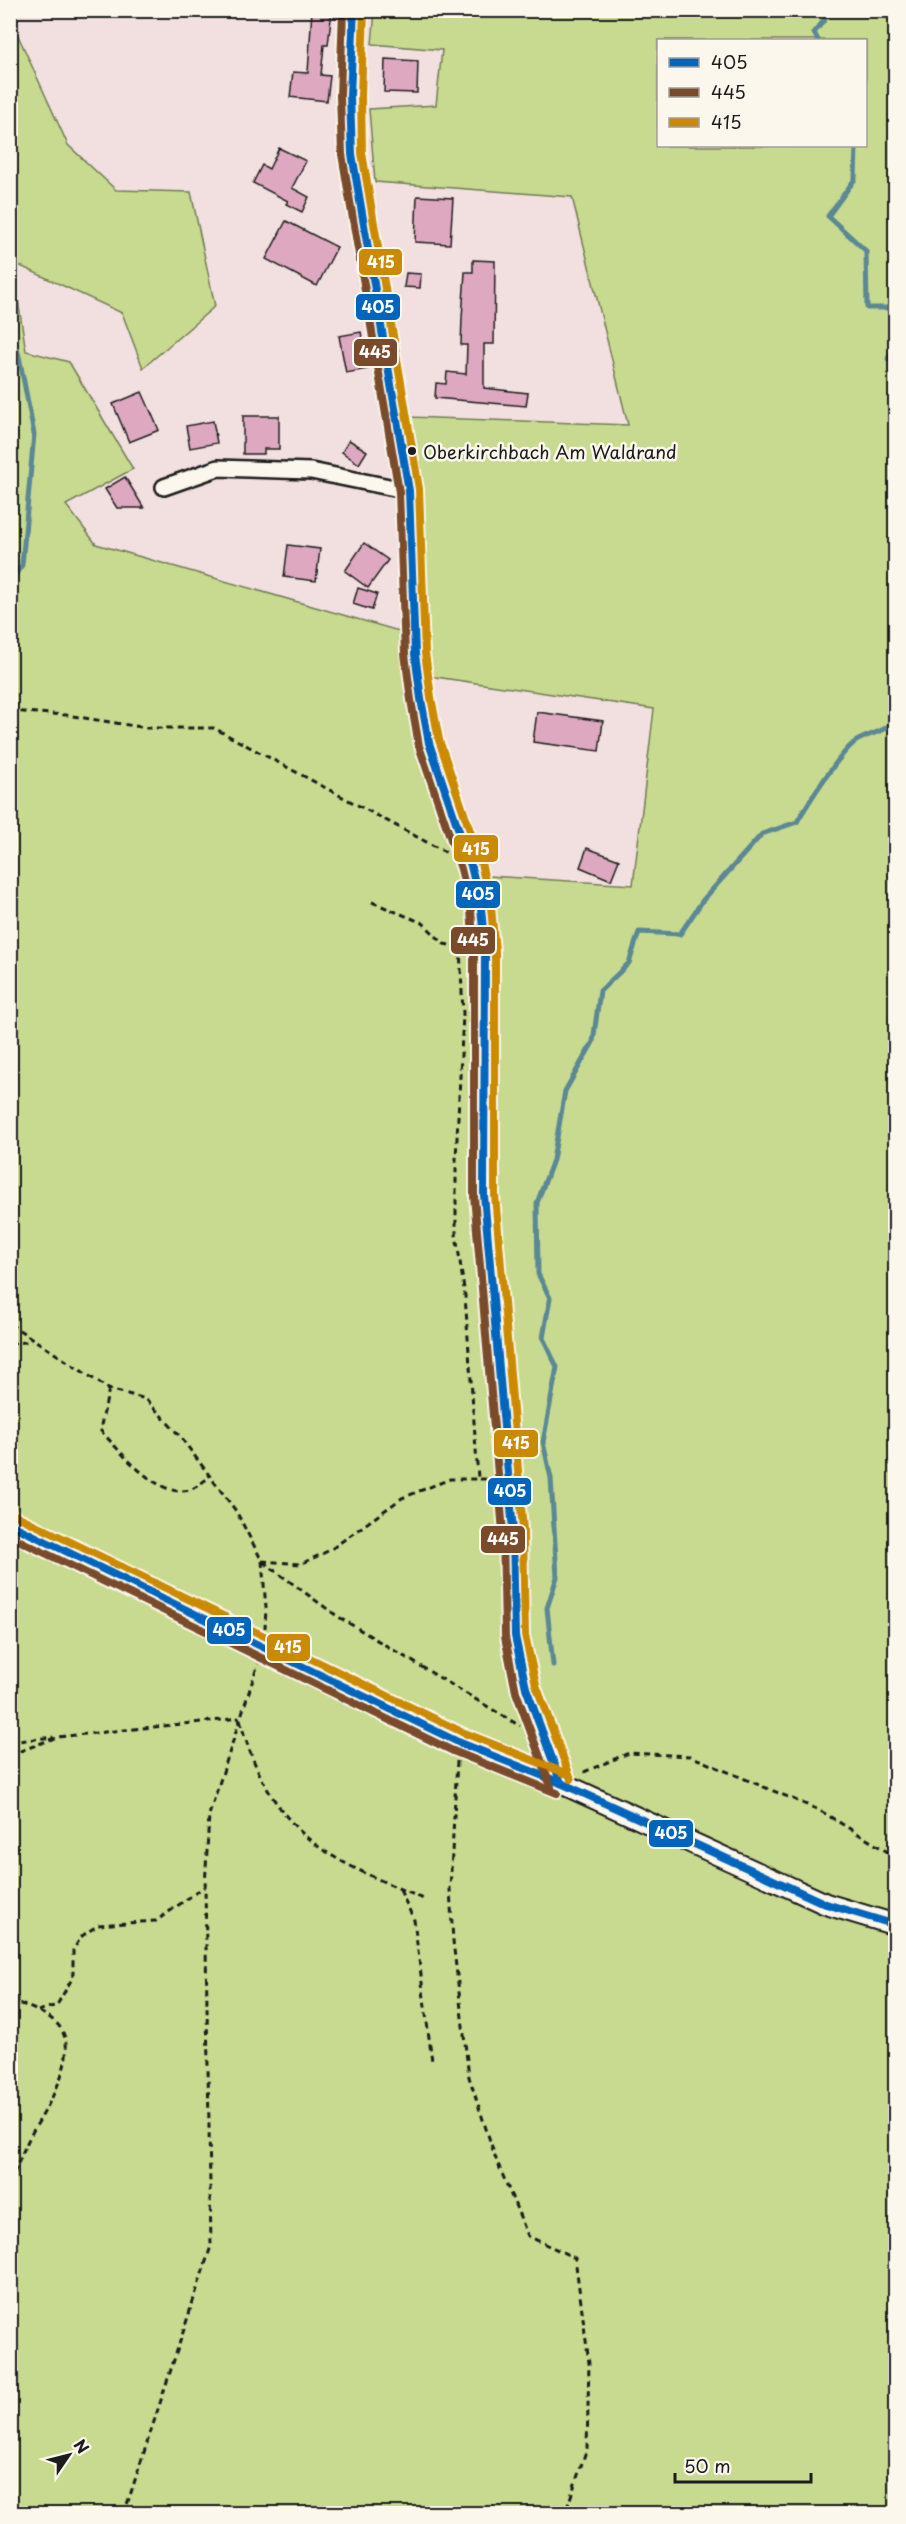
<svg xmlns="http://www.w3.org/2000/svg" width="906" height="2524" font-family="'Playpen Sans',sans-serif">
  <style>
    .green { fill: #c7da8f; stroke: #727b56; stroke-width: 1.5; fill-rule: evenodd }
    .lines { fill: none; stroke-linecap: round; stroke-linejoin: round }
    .stream { stroke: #5b8795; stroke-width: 5 }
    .building { fill: #dea8c0; stroke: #1c1c1c; stroke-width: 1.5 }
    .minor-casing { stroke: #1c1c1c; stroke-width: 20 }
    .tertiary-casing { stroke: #1c1c1c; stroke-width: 24 }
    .path { stroke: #1c1c1c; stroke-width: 3; stroke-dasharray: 6 4.5; stroke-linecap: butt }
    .minor { stroke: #fbf7ec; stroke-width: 15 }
    .tertiary { stroke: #fbf7ec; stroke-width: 20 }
    .bus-1-casing { stroke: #fbf7ec; stroke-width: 12 }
    .bus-2-casing { stroke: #fbf7ec; stroke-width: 12 }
    .bus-3-casing { stroke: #fbf7ec; stroke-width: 12 }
    .bus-1 { stroke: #0065bd; stroke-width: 8 }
    .bus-2 { stroke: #7a4b2a; stroke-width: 8 }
    .bus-3 { stroke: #cb8a06; stroke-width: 8 }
    .bus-dot { fill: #1c1c1c; stroke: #fbf7ec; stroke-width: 2 }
    .labels { text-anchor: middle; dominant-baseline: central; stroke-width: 5; stroke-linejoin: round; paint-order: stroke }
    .bus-label { font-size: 18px; fill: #1c1c1c; stroke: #fbf7ec; text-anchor: start }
    .line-badge { stroke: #fbf7ec; stroke-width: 2 }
    .badge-label { font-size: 16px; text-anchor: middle; font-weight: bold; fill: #fff }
  </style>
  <rect width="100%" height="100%" fill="#f2dfdf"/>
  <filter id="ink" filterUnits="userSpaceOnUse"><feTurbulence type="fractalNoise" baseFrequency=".0167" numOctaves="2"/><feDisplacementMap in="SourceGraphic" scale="12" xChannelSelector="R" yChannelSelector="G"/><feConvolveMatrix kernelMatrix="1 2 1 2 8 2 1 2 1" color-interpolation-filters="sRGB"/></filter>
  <g filter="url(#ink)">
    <!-- green -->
    <path class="green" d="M 375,11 L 895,11 L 895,2513 L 11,2513 L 10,18 L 68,145 L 116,190 L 191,192 L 215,306 L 143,368 L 122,313 L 12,262 L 26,351 L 69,362 L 133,469 L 66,505 L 96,544 L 399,631 L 422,749 L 488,876 L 633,885 L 654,709 L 429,676 L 424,503 L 409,417 L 628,425 L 572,197 L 375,182 L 369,109 L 436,105 L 442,50 L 372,44 ZM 658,40 L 866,40 L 866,146 L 658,146 Z"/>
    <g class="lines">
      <!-- stream -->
      <g class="stream">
        <polyline points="818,40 814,33 832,10"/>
        <polyline points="856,146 855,179 828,216 866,251 867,308 896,308"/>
        <polyline points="10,326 19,356 34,434 22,565 10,582"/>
        <polyline points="896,342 888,359 896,364"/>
        <path d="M 553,1665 L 547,1608 L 557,1577 L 551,1478 L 543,1442 L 557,1367 L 543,1338 L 550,1298 L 538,1274 L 537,1203 L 553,1160 L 565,1091 L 593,1042 L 600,991 L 629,963 L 639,932 L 680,934 L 703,900 L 762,834 L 797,822 C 808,803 839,754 855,742 C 870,732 882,735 896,719"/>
      </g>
    </g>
    <!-- building -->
    <g class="building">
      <polygon points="312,10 332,10 328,45 324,45 321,75 330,76 327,101 290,97 293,72 308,73"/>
      <polygon points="385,59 418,61 417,93 384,92"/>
      <polygon points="279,148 306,161 292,188 309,197 302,212 286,204 288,201 253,183 262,165 269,169"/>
      <polygon points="417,196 453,198 450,244 415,242"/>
      <polygon points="286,221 337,247 317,286 266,259"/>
      <polygon points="473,260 495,261 494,344 484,344 484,388 528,393 526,406 435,398 436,383 446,384 447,372 466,374 467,345 461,345 462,318 465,272 473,272"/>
      <polygon points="406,273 421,274 420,288 404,287"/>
      <polygon points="361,332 368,369 346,373 339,336"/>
      <polygon points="142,392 159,430 129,442 113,404"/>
      <polygon points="243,416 279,416 279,449 264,449 264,454 243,454"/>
      <polygon points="213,421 217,443 190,448 186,426"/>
      <polygon points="349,440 367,451 359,464 342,452"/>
      <polygon points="125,477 144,508 117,508 105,489"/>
      <polygon points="364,543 388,560 368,588 345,571"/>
      <polygon points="288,545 320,549 316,581 284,577"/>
      <polygon points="358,588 377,594 372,610 353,604"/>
      <polygon points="537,712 603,721 599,751 533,742"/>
      <polygon points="587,848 619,860 611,880 580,867"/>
    </g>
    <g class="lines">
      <defs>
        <polyline id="minor" points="164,487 218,468 311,471 409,491"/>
        <g id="tertiary">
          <polyline points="354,10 350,95 352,154 409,491 415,654 421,699 429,743 471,866 481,908 485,951 484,1195 513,1531 515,1636 526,1688 561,1783"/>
          <polyline points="10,1524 458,1742 561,1783 826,1904 896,1925"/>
        </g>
      </defs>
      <!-- minor casing -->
      <use href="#minor" class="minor-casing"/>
      <!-- tertiary casing -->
      <use href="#tertiary" class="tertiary-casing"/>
      <!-- path -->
      <g class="path">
        <polyline points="10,711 66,715 147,728 214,728 447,853"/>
        <polyline points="372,902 423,923 444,944 460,947 464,942"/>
        <polyline points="460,947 463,1014 456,1159 456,1234 465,1296 478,1478"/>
        <polyline points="10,1324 109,1389 146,1399 179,1435 236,1511 262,1561 301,1564 330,1550 402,1498 450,1479 491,1479"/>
        <polyline points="10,1344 31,1341"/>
        <path d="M 109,1389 L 100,1430 C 120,1451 158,1499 189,1490 C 196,1488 203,1481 209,1478"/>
        <polyline points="262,1561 266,1608 265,1628"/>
        <polyline points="263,1562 337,1616 520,1726"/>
        <path d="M 240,1720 C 253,1769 276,1816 319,1847 C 346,1867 394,1886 426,1900"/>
        <polyline points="10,1742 53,1737"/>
        <polyline points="10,1755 57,1737 240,1718"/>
        <polyline points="457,1761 450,1889 453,1941 469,2077 496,2159 528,2236 575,2258 589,2363 587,2448 565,2514"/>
        <polyline points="584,1772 629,1753 690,1756 819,1810 896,1857"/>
        <polyline points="400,1890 414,1920 432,2061"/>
        <path d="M 10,2000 C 25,2006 49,2013 59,2026 C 81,2054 48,2106 33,2131 C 24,2147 18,2165 10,2182"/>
        <polyline points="38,2011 57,2005 73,1977 73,1950 82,1936 98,1925 156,1921 204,1887"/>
        <polyline points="124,2514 211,2246 205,1887 209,1815 258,1664"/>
      </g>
      <!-- minor -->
      <use href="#minor" class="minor"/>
      <!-- tertiary -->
      <use href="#tertiary" class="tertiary"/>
      <defs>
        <g id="bus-1">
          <polyline points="354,10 350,95 352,154 409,491 415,654 421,699 429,743 471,866 481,908 485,951 484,1195 513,1531 515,1636 526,1688 561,1783"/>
          <polyline points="10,1524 458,1742 561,1783 826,1904 896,1925"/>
        </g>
        <g id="bus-2">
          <polyline points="343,10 340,95 342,154 399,492 405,654 411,700 419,746 461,869 471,910 474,951 474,1196 503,1532 505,1637 516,1692 551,1787"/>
          <polyline points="10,1536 453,1751 557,1793"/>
        </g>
        <g id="bus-3">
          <polyline points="364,10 361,95 362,153 419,489 425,653 431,697 439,740 481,863 491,907 495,951 495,1195 523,1530 525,1635 536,1685 571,1779"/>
          <polyline points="15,1515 462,1732 565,1773"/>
        </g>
      </defs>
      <!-- bus-1 casing -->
      <use href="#bus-1" class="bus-1-casing"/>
      <!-- bus-2 casing -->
      <use href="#bus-2" class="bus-2-casing"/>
      <!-- bus-3 casing -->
      <use href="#bus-3" class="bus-3-casing"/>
      <!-- bus-1 -->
      <use href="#bus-1" class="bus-1"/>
      <!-- bus-2 -->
      <use href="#bus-2" class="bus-2"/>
      <!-- bus-3 -->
      <use href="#bus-3" class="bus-3"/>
    </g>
  </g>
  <!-- markers -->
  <circle class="bus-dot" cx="412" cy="451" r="5"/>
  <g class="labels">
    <!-- bus labels -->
    <g class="bus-label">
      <text x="423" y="451">Oberkirchbach Am Waldrand</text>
    </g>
  </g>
  <g class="line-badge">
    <rect x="358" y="248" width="45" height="28" rx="6" fill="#cb8a06"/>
    <rect x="355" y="293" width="46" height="28" rx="6" fill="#0065bd"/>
    <rect x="353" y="338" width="45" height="29" rx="6" fill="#7a4b2a"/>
    <rect x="453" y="834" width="46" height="29" rx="6" fill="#cb8a06"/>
    <rect x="455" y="880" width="46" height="29" rx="6" fill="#0065bd"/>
    <rect x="450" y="926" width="46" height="29" rx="6" fill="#7a4b2a"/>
    <rect x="493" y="1429" width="46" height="29" rx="6" fill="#cb8a06"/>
    <rect x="487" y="1477" width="45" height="29" rx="6" fill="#0065bd"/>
    <rect x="480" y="1525" width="46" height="29" rx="6" fill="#7a4b2a"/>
    <rect x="206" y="1616" width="46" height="29" rx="6" fill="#0065bd"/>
    <rect x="266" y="1633" width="45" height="29" rx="6" fill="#cb8a06"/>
    <rect x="648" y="1819" width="46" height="29" rx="6" fill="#0065bd"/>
  </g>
  <g class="badge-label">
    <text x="381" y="268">415</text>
    <text x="378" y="313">405</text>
    <text x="375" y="358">445</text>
    <text x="476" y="855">415</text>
    <text x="478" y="900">405</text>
    <text x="473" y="946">445</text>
    <text x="516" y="1449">415</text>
    <text x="510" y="1497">405</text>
    <text x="503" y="1545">445</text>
    <text x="229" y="1636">405</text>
    <text x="288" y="1653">415</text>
    <text x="671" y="1839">405</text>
  </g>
  <!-- margin -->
  <rect width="906" height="2524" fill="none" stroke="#fbf7ec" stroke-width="36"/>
  <rect x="18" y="18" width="870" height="2488" fill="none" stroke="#1c1c1c" stroke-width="2" filter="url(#ink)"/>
  <!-- legend -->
  <rect x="657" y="39" width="210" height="108" fill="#fbf7ec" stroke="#a29f99" stroke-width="1.5"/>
  <rect x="669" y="58" width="30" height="9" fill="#0065bd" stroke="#a29f99" stroke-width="1.5"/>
  <text x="711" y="69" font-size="18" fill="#1c1c1c">405</text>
  <rect x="669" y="88" width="30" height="9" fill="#7a4b2a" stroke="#a29f99" stroke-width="1.5"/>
  <text x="711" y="99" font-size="18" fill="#1c1c1c">445</text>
  <rect x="669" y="118" width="30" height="9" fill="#cb8a06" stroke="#a29f99" stroke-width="1.5"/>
  <text x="711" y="129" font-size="18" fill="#1c1c1c">415</text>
  <!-- north arrow -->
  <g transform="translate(69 2455) rotate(55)" stroke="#fbf7ec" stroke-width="4.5" paint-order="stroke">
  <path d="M0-4.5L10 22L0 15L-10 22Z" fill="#1c1c1c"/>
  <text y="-9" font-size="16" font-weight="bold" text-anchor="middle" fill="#1c1c1c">N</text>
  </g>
  <!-- scale -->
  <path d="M675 2473v9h136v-9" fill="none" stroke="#1c1c1c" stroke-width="3"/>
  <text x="684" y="2473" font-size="18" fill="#1c1c1c" stroke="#fbf7ec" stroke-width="4.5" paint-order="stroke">50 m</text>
</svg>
